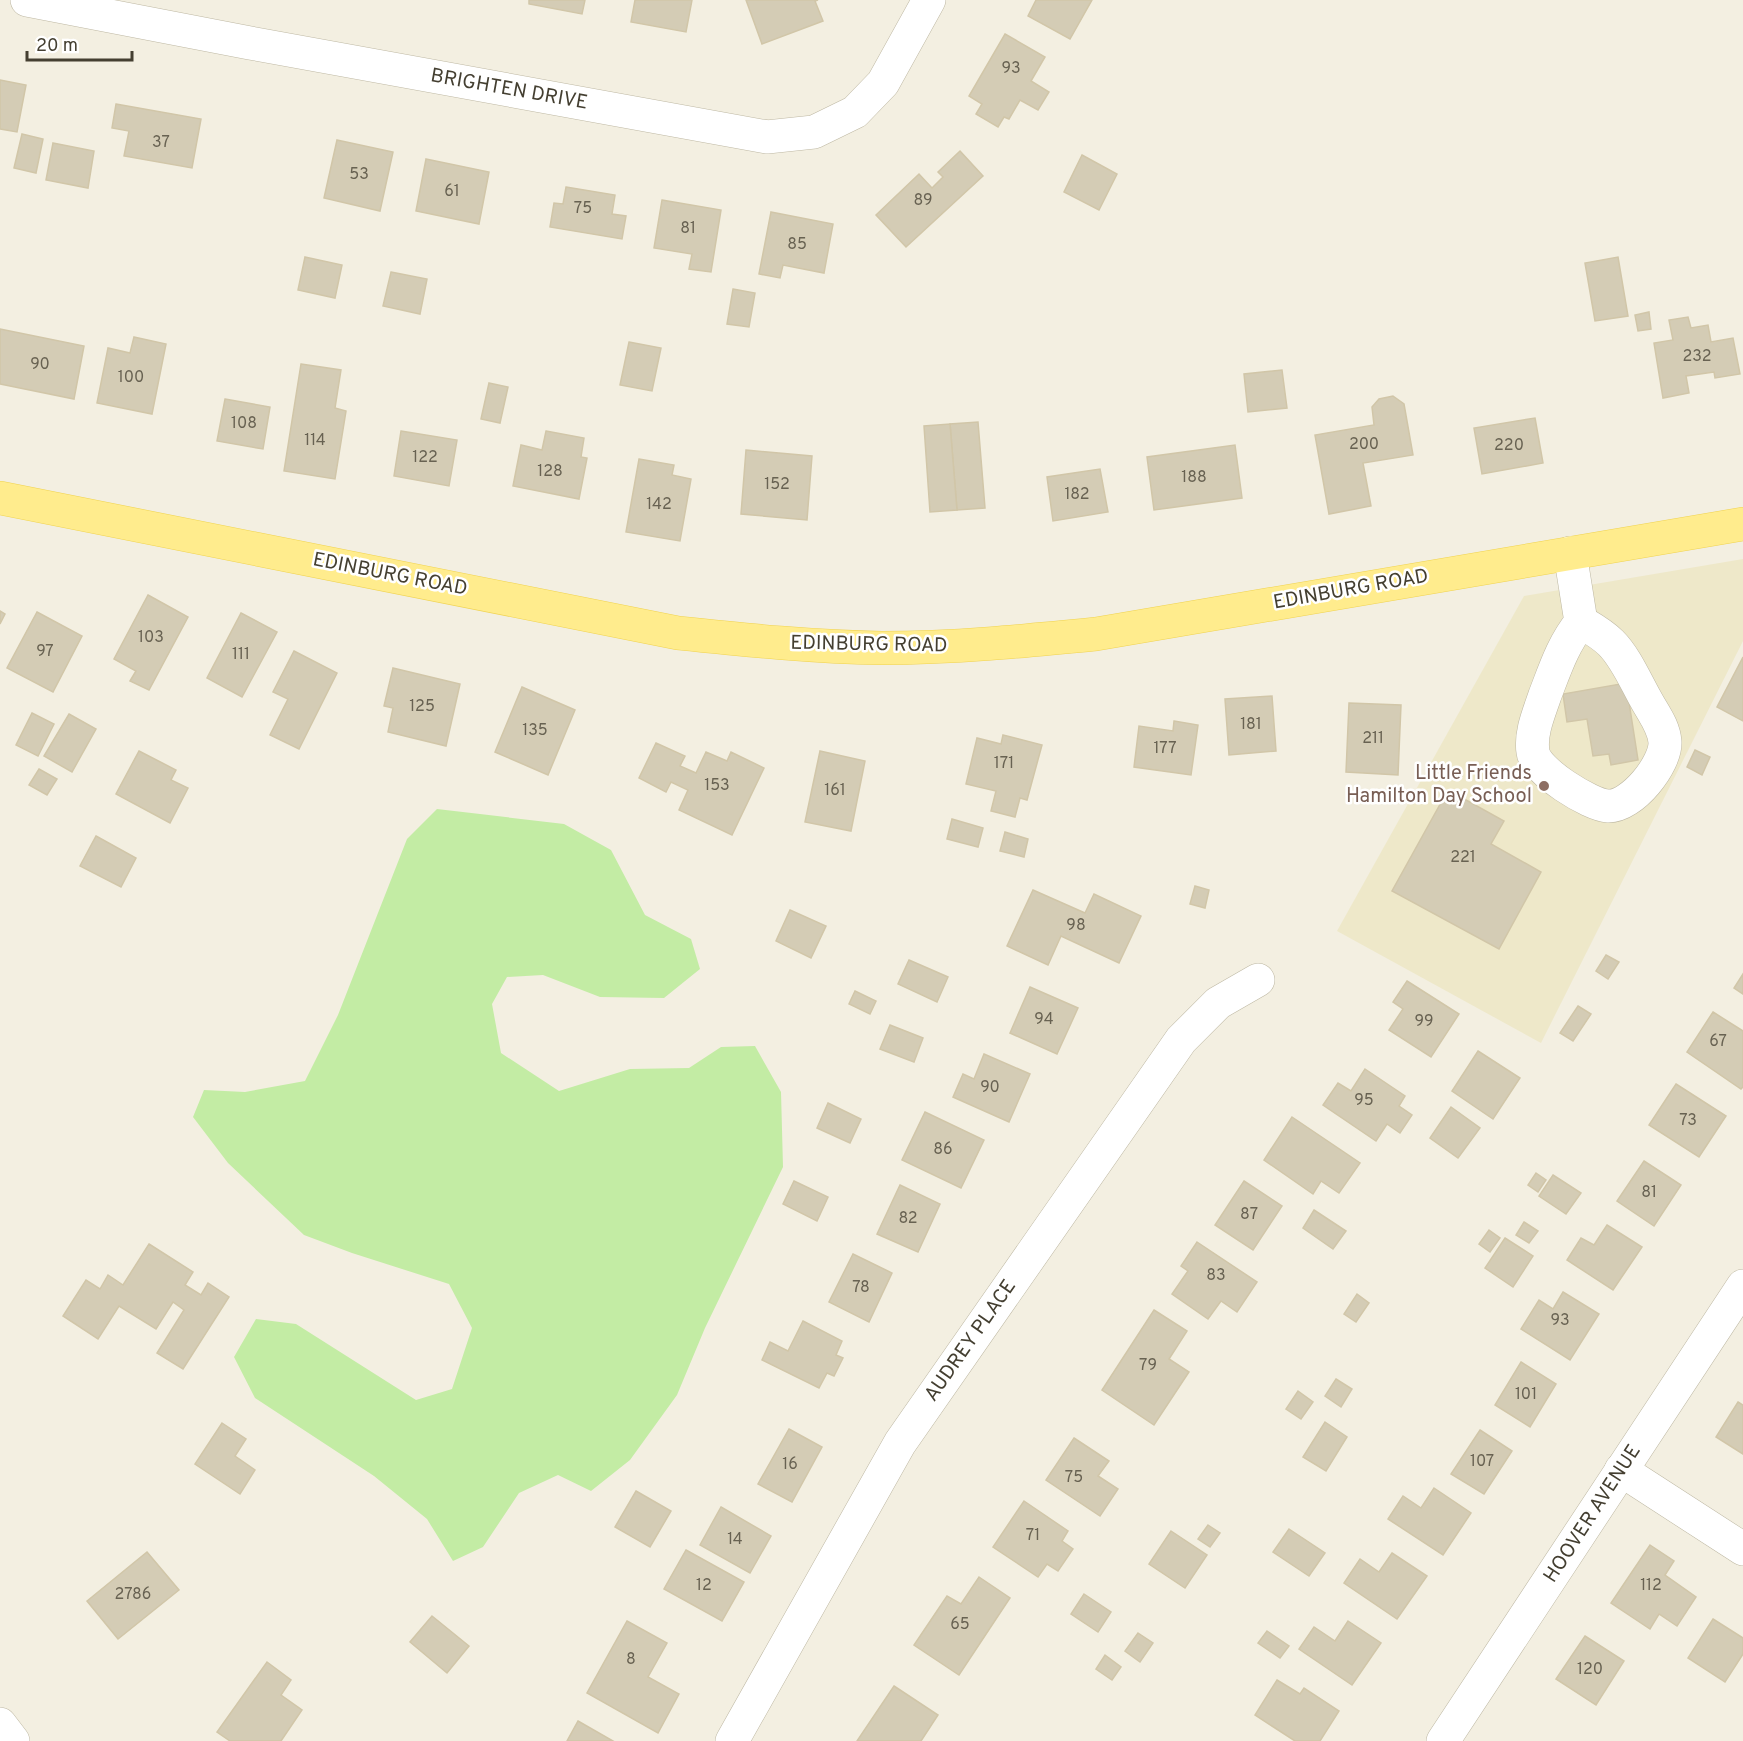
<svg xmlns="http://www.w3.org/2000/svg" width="1743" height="1741" font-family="Overpass,sans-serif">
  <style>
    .education { fill: #eee8c9 }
    .green { fill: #c3eca4 }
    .building { fill: #d4ccb5; stroke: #d1c6a8; stroke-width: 1.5 }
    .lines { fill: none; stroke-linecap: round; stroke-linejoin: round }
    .minor-casing { stroke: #beb8a3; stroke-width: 34 }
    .major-casing { stroke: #f0d351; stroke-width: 34 }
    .minor { stroke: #fff; stroke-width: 33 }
    .major { stroke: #ffec8d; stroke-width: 33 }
    .education-dot { fill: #8d6e63; stroke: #fff; stroke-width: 2 }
    .labels { text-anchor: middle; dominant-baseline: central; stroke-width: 5; stroke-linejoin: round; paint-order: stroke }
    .number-label { font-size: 16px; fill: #686252 }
    .street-label { font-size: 20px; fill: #443f31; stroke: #fff }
    .education-label { font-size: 20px; fill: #785e54; stroke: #fff; text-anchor: end }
  </style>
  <rect width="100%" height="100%" fill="#f3efe1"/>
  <!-- education -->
  <polygon class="education" points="1743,559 1743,641 1541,1043 1337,931 1524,596"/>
  <!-- green -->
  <polygon class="green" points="437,809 564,824 611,850 645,915 691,939 700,969 664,998 600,997 543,975 507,977 492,1004 501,1053 559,1091 630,1069 689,1068 721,1047 755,1046 781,1092 783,1167 705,1328 677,1395 630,1460 591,1491 558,1475 519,1493 483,1547 453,1561 427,1519 374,1476 255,1398 234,1357 256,1319 296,1324 416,1400 452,1389 472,1328 449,1284 352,1253 304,1235 228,1163 193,1117 204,1090 245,1092 305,1081 338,1015 407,839"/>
  <!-- building -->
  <g class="building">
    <polygon points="529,0 585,0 582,14 529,4"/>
    <polygon points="635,0 692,0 686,32 631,22"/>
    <polygon points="746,0 818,0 815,1 823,21 762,44"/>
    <polygon points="1036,0 1092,0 1070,39 1028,16"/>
    <polygon points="1005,34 1045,57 1031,81 1049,92 1038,110 1020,100 1009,119 1004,117 998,127 976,114 982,104 969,96"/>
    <polygon points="0,80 26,85 17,132 0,129"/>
    <polygon points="116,104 201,119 192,168 124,156 129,131 112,128"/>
    <polygon points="22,134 43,139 36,173 14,168"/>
    <polygon points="337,140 393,152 380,211 324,198"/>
    <polygon points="53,143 94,151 88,188 46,180"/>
    <polygon points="960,151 983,176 906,247 876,215 919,174 932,188 943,177 938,172"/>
    <polygon points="1082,155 1117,174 1099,210 1064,192"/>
    <polygon points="426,159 489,172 479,224 416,211"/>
    <polygon points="566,187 615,195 612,214 626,216 622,239 550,227 554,203 563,204"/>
    <polygon points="662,200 721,210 711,272 689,269 692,254 654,248"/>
    <polygon points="771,212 833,224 824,273 783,265 780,278 759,274"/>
    <polygon points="305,257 342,265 335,298 298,290"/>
    <polygon points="1618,257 1628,316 1595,321 1585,263"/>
    <polygon points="391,272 427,279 420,314 383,306"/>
    <polygon points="733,289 755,293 749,327 727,324"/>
    <polygon points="1649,312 1651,329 1638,331 1635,315"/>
    <polygon points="1688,317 1691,328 1708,325 1711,342 1733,338 1740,374 1715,378 1714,372 1686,376 1689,393 1663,398 1654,343 1673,340 1669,320"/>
    <polygon points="0,329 84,346 74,399 0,384"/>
    <polygon points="134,337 166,344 152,414 97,403 108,348 130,353"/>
    <polygon points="629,342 661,348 652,391 620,385"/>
    <polygon points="301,364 341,370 335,408 346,411 335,479 284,471"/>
    <polygon points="1282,370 1287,408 1248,412 1244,374"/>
    <polygon points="489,383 508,387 500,423 481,419"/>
    <polygon points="1393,396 1404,404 1413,455 1363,463 1371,506 1329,514 1315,435 1374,425 1372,407 1379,399"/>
    <polygon points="225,399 270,407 263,449 217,441"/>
    <polygon points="1535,418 1543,463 1482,474 1474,428"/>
    <polygon points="978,422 985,508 957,510 950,424"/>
    <polygon points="950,424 957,510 930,512 924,426"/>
    <polygon points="401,431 457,440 449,486 394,476"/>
    <polygon points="546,431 584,438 581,457 587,458 579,499 513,486 521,445 542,450"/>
    <polygon points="1235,445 1242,498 1154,510 1147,457"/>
    <polygon points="746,450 812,456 807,520 741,514"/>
    <polygon points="639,459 674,465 672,475 691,479 680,541 626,532"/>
    <polygon points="1100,469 1108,512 1053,521 1047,477"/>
    <polygon points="148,595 188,617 149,690 130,681 136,671 114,659"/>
    <polygon points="0,611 5,614 0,624"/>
    <polygon points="37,612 82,636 53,692 7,668"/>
    <polygon points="241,613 277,632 242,697 207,678"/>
    <polygon points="294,651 337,673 299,749 270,735 288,699 273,692"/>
    <polygon points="1743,657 1743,721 1717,707"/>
    <polygon points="393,668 460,684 446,746 388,732 393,708 384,706"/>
    <polygon points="1626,683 1638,760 1611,765 1609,754 1593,756 1587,719 1567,722 1563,694"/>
    <polygon points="522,687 575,710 548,775 495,752"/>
    <polygon points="1272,696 1276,751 1229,755 1225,699"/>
    <polygon points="1349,703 1401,705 1398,775 1346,772"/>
    <polygon points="32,713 54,724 38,756 16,745"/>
    <polygon points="69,714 96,729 72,772 44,756"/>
    <polygon points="1174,721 1198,725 1191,775 1134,767 1139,726 1173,731"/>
    <polygon points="1003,735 1042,745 1027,800 1020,798 1015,817 991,811 996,791 966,784 977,738 1001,744"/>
    <polygon points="656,743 685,756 680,766 696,773 706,752 727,761 731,752 764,768 732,835 679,810 688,790 671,782 666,792 639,778"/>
    <polygon points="1695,750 1710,757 1702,775 1687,767"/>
    <polygon points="139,751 176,770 171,780 188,788 170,823 116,794"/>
    <polygon points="820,751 865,761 851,831 805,822"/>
    <polygon points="39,769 57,779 47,795 29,785"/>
    <polygon points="1448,790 1504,821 1491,844 1541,872 1499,949 1392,891"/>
    <polygon points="952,819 983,828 978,847 947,839"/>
    <polygon points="1005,832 1028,839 1024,857 1000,851"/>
    <polygon points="96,836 136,858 121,887 80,866"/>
    <polygon points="1195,886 1209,890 1205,908 1190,904"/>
    <polygon points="1033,890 1085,913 1094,894 1141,916 1119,963 1061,936 1048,965 1007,946"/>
    <polygon points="790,910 826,926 811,958 776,941"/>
    <polygon points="1606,955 1619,962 1608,979 1596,971"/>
    <polygon points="909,960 948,977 937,1002 898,984"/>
    <polygon points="1743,974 1743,994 1734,988"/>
    <polygon points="1407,981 1459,1014 1431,1057 1389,1030 1403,1009 1393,1002"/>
    <polygon points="1030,987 1078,1008 1057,1054 1010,1033"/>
    <polygon points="855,991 876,1001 870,1014 849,1004"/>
    <polygon points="1578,1006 1591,1014 1573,1041 1560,1033"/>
    <polygon points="1713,1012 1743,1031 1743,1087 1741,1089 1687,1052"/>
    <polygon points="890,1025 923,1038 914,1062 880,1049"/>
    <polygon points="1478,1051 1520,1078 1493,1119 1452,1091"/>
    <polygon points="984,1054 1030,1074 1009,1122 953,1097 963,1074 974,1079"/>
    <polygon points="1365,1069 1405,1096 1399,1106 1412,1115 1400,1133 1387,1124 1376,1141 1323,1105 1338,1083 1351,1091"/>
    <polygon points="1676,1084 1726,1116 1699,1157 1649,1125"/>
    <polygon points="828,1103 861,1119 850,1143 817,1128"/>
    <polygon points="1451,1107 1480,1128 1458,1158 1430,1138"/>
    <polygon points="925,1112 984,1140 961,1188 902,1160"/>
    <polygon points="1292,1117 1360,1163 1339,1193 1321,1181 1313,1194 1264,1160"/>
    <polygon points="1644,1161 1681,1185 1654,1226 1617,1201"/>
    <polygon points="1536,1173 1546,1180 1538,1192 1528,1185"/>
    <polygon points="1553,1175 1581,1193 1566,1214 1539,1196"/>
    <polygon points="794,1181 828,1197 817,1221 783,1204"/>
    <polygon points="1244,1181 1282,1206 1253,1250 1215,1225"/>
    <polygon points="900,1185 940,1204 918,1252 877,1234"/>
    <polygon points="1314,1210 1346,1231 1333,1249 1303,1228"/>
    <polygon points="1524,1222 1538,1231 1529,1243 1516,1235"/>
    <polygon points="1607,1225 1642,1247 1613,1290 1567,1260 1581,1238 1594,1245"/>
    <polygon points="1489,1230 1500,1238 1490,1252 1479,1244"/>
    <polygon points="1505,1238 1533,1256 1513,1287 1485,1268"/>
    <polygon points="1197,1242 1257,1282 1237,1312 1221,1301 1208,1319 1172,1294 1188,1271 1181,1266"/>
    <polygon points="149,1244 193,1272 185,1285 201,1295 208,1283 229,1297 183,1369 157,1353 184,1310 173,1302 156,1329 119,1306 98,1339 63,1316 86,1280 100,1289 108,1275 123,1285"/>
    <polygon points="853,1254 892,1273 869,1322 829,1302"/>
    <polygon points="1563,1292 1599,1314 1570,1360 1521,1329 1539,1300 1553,1309"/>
    <polygon points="1357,1294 1369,1303 1356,1322 1344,1314"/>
    <polygon points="1154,1310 1187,1331 1169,1359 1189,1372 1154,1425 1102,1390"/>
    <polygon points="803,1321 842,1341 836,1355 843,1358 834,1376 827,1373 819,1388 762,1360 770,1342 788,1351"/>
    <polygon points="1521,1362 1556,1384 1530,1427 1495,1405"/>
    <polygon points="1336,1379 1352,1389 1341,1407 1325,1396"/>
    <polygon points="1298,1391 1313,1402 1301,1419 1286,1409"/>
    <polygon points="1738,1402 1743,1405 1743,1454 1716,1437"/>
    <polygon points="1325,1422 1347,1437 1326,1471 1303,1457"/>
    <polygon points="222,1423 246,1439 235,1456 255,1470 240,1494 195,1464"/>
    <polygon points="789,1429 822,1447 792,1502 758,1484"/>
    <polygon points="1480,1430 1512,1451 1484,1494 1451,1474"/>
    <polygon points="1074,1438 1109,1461 1098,1476 1118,1489 1100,1516 1046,1480"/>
    <polygon points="1434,1488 1471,1513 1443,1555 1388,1519 1403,1496 1421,1508"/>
    <polygon points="636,1491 671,1511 650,1547 615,1527"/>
    <polygon points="1024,1501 1068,1531 1062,1541 1073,1549 1058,1571 1047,1564 1038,1577 993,1547"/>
    <polygon points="721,1507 771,1536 750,1573 700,1545"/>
    <polygon points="1208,1525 1220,1533 1210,1547 1198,1539"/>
    <polygon points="1289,1529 1325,1553 1309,1576 1273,1552"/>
    <polygon points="1171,1531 1207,1555 1185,1588 1149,1564"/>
    <polygon points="1650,1545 1674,1561 1665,1575 1696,1597 1677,1626 1659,1614 1650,1629 1611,1603"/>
    <polygon points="686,1550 744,1582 722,1621 664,1589"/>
    <polygon points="147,1552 179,1590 118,1639 87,1601"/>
    <polygon points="1392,1553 1427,1576 1397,1619 1344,1583 1360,1559 1379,1572"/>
    <polygon points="979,1577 1010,1598 959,1675 914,1645 947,1596 961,1604"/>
    <polygon points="1084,1594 1111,1612 1098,1632 1071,1614"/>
    <polygon points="432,1616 469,1646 447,1673 410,1642"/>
    <polygon points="1713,1619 1743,1638 1743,1654 1725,1682 1688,1658"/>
    <polygon points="627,1621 667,1643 648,1677 679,1694 658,1733 587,1693"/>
    <polygon points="1348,1621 1381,1643 1352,1685 1299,1649 1314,1627 1335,1641"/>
    <polygon points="1267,1631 1289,1646 1280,1658 1258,1643"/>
    <polygon points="1138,1633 1153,1643 1140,1662 1125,1651"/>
    <polygon points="1585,1636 1624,1661 1596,1705 1556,1679"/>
    <polygon points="1105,1655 1121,1667 1112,1680 1096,1669"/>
    <polygon points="267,1662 291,1680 281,1695 302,1710 281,1741 230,1741 217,1732"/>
    <polygon points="1277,1680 1300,1694 1304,1688 1339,1711 1320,1741 1295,1741 1255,1715"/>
    <polygon points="894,1686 938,1715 921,1741 857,1741"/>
    <polygon points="578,1721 613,1741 567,1741"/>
  </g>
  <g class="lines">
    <defs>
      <g id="minor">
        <polyline points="27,0 250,43 767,137 814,132 855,112 883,83 929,0"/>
        <path d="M 1570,553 L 1581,622 C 1563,644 1555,669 1545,695 C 1539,713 1530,733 1533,752 C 1535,771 1590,805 1608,806 C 1632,807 1666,764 1665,742 C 1664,728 1656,717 1649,705 C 1637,685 1627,659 1611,643 C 1602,634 1591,628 1581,622"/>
        <polyline points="1621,1470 1743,1549"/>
        <polyline points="0,1724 13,1741"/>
        <polyline points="732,1741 900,1443 1181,1040 1218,1003 1258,980"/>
        <polyline points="1443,1741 1743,1286"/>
      </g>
      <path id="major" d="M 0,498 L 678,633 C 746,640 814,647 882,648 C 954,648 1025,641 1096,634 L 1743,524"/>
    </defs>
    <!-- minor casing -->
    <use href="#minor" class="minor-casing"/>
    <!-- major casing -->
    <use href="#major" class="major-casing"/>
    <!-- minor -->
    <use href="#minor" class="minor"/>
    <!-- major -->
    <use href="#major" class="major"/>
  </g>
  <!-- markers -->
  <circle class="education-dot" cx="1544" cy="786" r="6"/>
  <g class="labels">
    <!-- number labels -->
    <g class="number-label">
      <text x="1011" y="69">93</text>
      <text x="161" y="143">37</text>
      <text x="359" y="175">53</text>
      <text x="452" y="192">61</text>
      <text x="923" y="201">89</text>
      <text x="583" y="209">75</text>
      <text x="688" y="229">81</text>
      <text x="797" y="245">85</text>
      <text x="1697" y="357">232</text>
      <text x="40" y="365">90</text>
      <text x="131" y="378">100</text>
      <text x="244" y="424">108</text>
      <text x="315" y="441">114</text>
      <text x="1364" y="445">200</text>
      <text x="1509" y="446">220</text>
      <text x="425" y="458">122</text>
      <text x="550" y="472">128</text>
      <text x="1194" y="478">188</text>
      <text x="777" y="485">152</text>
      <text x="1077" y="495">182</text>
      <text x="659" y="505">142</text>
      <text x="151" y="638">103</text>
      <text x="45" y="652">97</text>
      <text x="241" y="655">111</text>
      <text x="422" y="707">125</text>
      <text x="1251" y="725">181</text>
      <text x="535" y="731">135</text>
      <text x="1373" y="739">211</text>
      <text x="1165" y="749">177</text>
      <text x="1004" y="764">171</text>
      <text x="717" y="786">153</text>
      <text x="835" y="791">161</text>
      <text x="1463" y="858">221</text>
      <text x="1076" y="926">98</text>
      <text x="1044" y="1020">94</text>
      <text x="1424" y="1022">99</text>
      <text x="1718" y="1042">67</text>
      <text x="990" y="1088">90</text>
      <text x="1364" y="1101">95</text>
      <text x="1688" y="1121">73</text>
      <text x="943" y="1150">86</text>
      <text x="1649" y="1193">81</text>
      <text x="1249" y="1215">87</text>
      <text x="908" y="1219">82</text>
      <text x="1216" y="1276">83</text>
      <text x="861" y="1288">78</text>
      <text x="1560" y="1321">93</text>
      <text x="1148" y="1366">79</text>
      <text x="1526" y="1395">101</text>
      <text x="1482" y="1462">107</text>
      <text x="790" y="1465">16</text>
      <text x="1074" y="1478">75</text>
      <text x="1033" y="1536">71</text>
      <text x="735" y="1540">14</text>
      <text x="704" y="1586">12</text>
      <text x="1651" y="1586">112</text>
      <text x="133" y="1595">2786</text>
      <text x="960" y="1625">65</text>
      <text x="631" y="1660">8</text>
      <text x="1590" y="1670">120</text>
    </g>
    <!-- street labels -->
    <g class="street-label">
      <text transform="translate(509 90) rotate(10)">BRIGHTEN DRIVE</text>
      <text transform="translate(390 575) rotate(11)">EDINBURG ROAD</text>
      <text transform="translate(1351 590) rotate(-10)">EDINBURG ROAD</text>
      <text transform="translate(869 645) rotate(1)">EDINBURG ROAD</text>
      <text transform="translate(971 1341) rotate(-55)">AUDREY PLACE</text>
      <text transform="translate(1593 1514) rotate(-57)">HOOVER AVENUE</text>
    </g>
    <!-- education labels -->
    <g class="education-label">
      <text x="1532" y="774">Little Friends<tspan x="1532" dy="23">Hamilton Day School</tspan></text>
    </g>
  </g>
  <!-- scale -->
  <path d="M27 51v9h105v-9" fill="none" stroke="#443f31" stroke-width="3"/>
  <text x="36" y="51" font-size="18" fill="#443f31" stroke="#ffffff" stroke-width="4.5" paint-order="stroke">20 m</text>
</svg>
